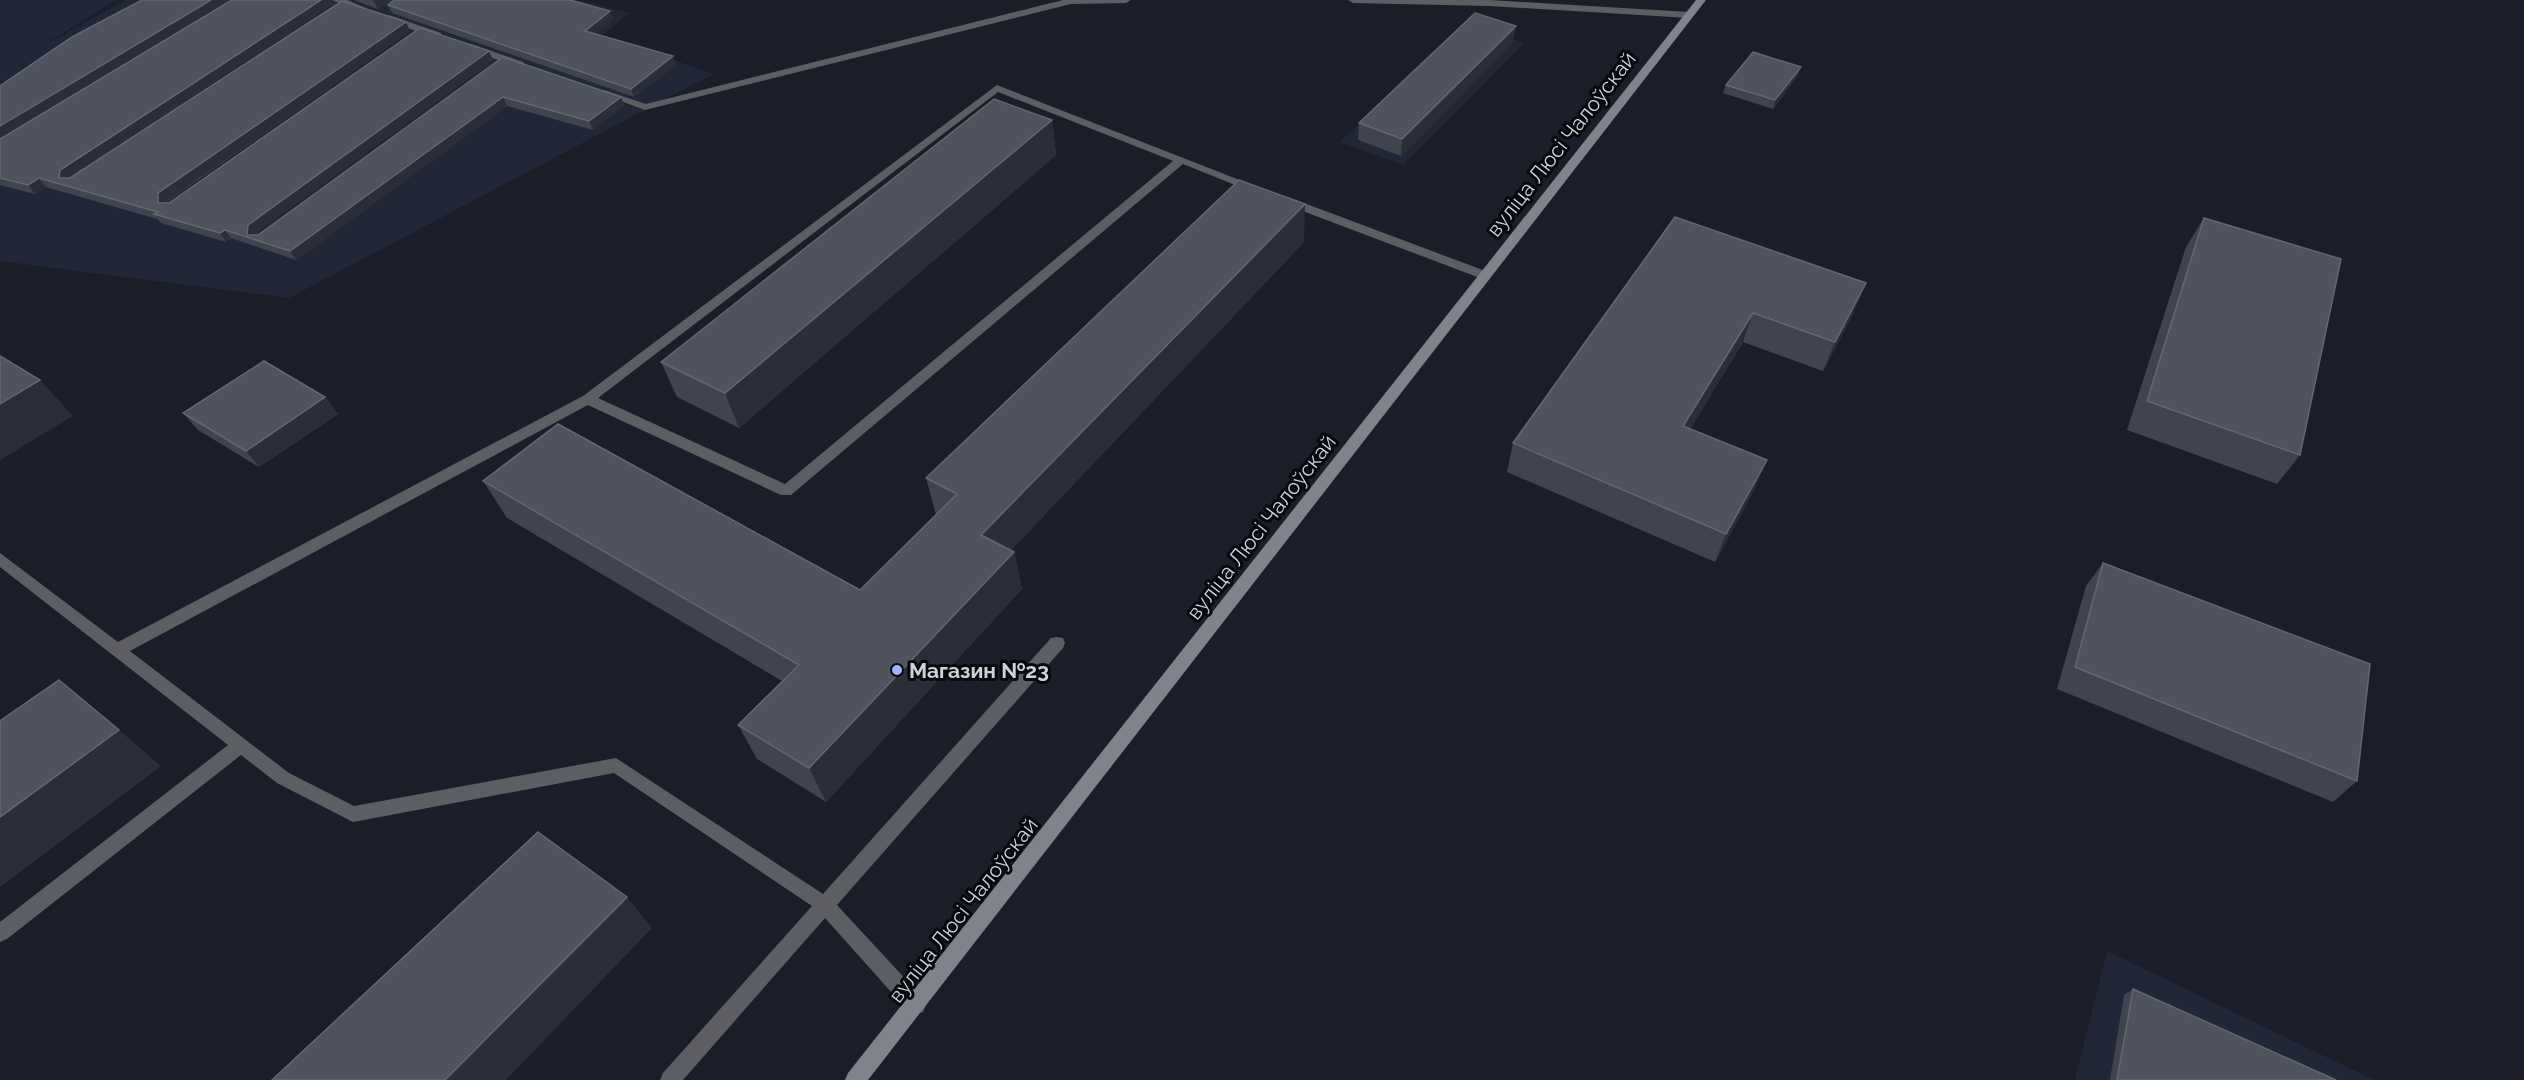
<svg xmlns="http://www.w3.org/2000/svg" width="2524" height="1080" font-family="Raleway,sans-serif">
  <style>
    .built { fill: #222737 }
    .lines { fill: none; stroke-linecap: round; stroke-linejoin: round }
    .lane { fill: #5c5e64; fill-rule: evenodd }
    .secondary { fill: #80838b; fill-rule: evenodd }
    .wall { fill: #40444e }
    .shaded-wall { fill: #2b2e39 }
    .building { fill: #4f535d; stroke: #636770; stroke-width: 1.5 }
    .poi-dot { fill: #9db4fd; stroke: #07080d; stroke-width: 2 }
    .labels { text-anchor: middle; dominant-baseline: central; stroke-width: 6; stroke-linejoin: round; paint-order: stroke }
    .street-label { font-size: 21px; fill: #cfd2d8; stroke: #07080d }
    .poi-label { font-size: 21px; font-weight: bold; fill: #cfd2d8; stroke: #07080d; text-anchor: start }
  </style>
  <rect width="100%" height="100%" fill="#1b1e28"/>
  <!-- built -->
  <g class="built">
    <polygon points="0,0 116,0 39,48 126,0 579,0 629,13 603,35 713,74 289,298 0,261"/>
    <polygon points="1464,24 1524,43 1403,165 1340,142"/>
    <polygon points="2107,951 2374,1080 2075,1080"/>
  </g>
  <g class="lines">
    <!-- lane -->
    <g class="lane">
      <polygon points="332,0 347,0 366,8 361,11"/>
      <polygon points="1063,0 1131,0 1126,3 1071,4 645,110 599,93 604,90 646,104"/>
      <polygon points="1348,0 1490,0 1689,12 1694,15 1689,18 1489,6 1353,3"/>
      <polygon points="389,15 441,33 442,35 433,37 385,20 384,18"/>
      <polygon points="471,44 523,62 524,64 515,66 467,49 466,47"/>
      <path d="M 997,85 L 1260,188 L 1254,192 L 1250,191 L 1183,164 L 791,495 L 781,495 L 588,405 L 130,651 L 289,773 L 354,806 L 616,758 L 823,894 L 1051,638 L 1057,637 L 1063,638 L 1065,643 L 1063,648 L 837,905 L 923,998 L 926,1005 L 923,1012 L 916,1014 L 909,1012 L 825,918 L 683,1080 L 660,1080 L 663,1073 L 812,906 L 614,773 L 353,822 L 277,783 L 241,755 L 7,939 L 0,942 L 0,922 L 228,745 L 0,567 L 0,553 L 118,642 L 583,396 ZM 998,92 L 1173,161 L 785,484 L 598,398 Z"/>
      <polygon points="1288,197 1488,272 1490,275 1484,279 1480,278 1284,204 1282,201"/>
    </g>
    <!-- secondary -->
    <polygon class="secondary" points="1696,0 1706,0 868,1080 845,1080 848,1073"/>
  </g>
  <!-- wall -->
  <g class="wall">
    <polygon points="354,0 391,0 378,9"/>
    <polygon points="333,4 68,178 70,178 410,31 165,203 169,203 493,60 254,234 258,235 503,57 621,97 624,105 593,130 507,106 296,260 231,238 226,242 161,223 157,219 46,187 35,194 0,185 0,86 72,96"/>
    <polygon points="388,5 614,19 595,34 676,65 634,97 392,13"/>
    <polygon points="1513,42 1401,156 1358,140 1359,123"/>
    <polygon points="1798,75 1773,109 1723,93 1726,85"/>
    <polygon points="1052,120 1056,155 739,428 677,397 661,362"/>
    <polygon points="1675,217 1854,312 1823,371 1743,342 1690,429 1755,488 1715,562 1507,472 1513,443"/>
    <polygon points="2204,218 2300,455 2277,484 2127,430 2186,247"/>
    <polygon points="1304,242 1011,550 1014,552 1022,589 826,802 757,759 738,725 782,681 507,518 483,481 860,590 936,515 926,478"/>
    <polygon points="325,397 338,414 259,467 198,430 183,413"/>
    <polygon points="2103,563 2357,781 2333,802 2057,689 2086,586"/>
    <polygon points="2133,989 2336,1080 2110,1080 2124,995"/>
  </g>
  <!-- shaded-wall -->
  <g class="shaded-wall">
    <polygon points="211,0 231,0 0,139 0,126"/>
    <polygon points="321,0 331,0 333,4 67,179 66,187 59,178 60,170"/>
    <polygon points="373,0 391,0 378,9"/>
    <polygon points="610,11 614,19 588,40 585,31"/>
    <polygon points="406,22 410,31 165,202 164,212 158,203 158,193"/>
    <polygon points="1516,26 1513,42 1401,156 1402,139"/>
    <polygon points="489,51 493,60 254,234 254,239 247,235 248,225"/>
    <polygon points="673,56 676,65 634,97 631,89"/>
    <polygon points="1801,67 1798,75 1773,109 1775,100"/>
    <polygon points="503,97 507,106 296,260 290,251"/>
    <polygon points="621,97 624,105 593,130 589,121"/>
    <polygon points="1052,120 1056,155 739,428 725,393"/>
    <polygon points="39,178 46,187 35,194 28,185"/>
    <polygon points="1305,204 1304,242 990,572 981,535"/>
    <polygon points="225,230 231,238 226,242 220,233"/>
    <polygon points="1866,283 1854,312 1823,371 1835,342"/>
    <polygon points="1753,313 1743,342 1674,455 1683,426"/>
    <polygon points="40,380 73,416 0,460 0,404"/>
    <polygon points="325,397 338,414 259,467 246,451"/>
    <polygon points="1767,460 1755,488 1715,562 1726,534"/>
    <polygon points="1014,552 1022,589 826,802 809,768"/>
    <polygon points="119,730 161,766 0,887 0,817"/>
    <polygon points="627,897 652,928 506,1080 445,1080"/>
  </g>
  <!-- building -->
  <g class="building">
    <polygon points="142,0 211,0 0,126 0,86 72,37"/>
    <polygon points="232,0 321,0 60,170 59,178 70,178 342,1 406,22 158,193 158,203 169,203 420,28 489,51 248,225 247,235 258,235 503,57 621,97 589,121 503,97 290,251 225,230 220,233 154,214 158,212 39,178 28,185 0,178 0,139"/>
    <polygon points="394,0 570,0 610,11 585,31 673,56 631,89 388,5"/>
    <polygon points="1475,13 1516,26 1402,139 1359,123"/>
    <polygon points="1753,52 1801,67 1775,100 1726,85"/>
    <polygon points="994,99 1052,120 725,393 661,362"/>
    <polygon points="1239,180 1305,204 981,535 1014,552 809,768 738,725 799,665 483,481 558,424 860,590 957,494 926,478"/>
    <polygon points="1675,217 1866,283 1835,342 1753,313 1683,426 1767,460 1726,534 1513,443"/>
    <polygon points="2204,218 2341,259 2300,455 2147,401"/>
    <polygon points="0,356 40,380 0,404"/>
    <polygon points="264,361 325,397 246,451 183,413"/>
    <polygon points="2103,563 2370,664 2357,781 2075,667"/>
    <polygon points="59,680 119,730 0,817 0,721"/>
    <polygon points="538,832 627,897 445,1080 272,1080"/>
    <polygon points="2133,989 2336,1080 2117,1080"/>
  </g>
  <!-- markers -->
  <circle class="poi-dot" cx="897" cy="670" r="6"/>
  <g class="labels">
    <!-- street labels -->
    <g class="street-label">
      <text transform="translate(1561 144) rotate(-52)">вуліца Люсі Чалоўскай</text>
      <text transform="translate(1261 527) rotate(-52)">вуліца Люсі Чалоўскай</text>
      <text transform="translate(963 910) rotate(-52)">вуліца Люсі Чалоўскай</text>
    </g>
    <!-- poi labels -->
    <g class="poi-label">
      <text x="909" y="670">Магазин №23</text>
    </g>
  </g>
</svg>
